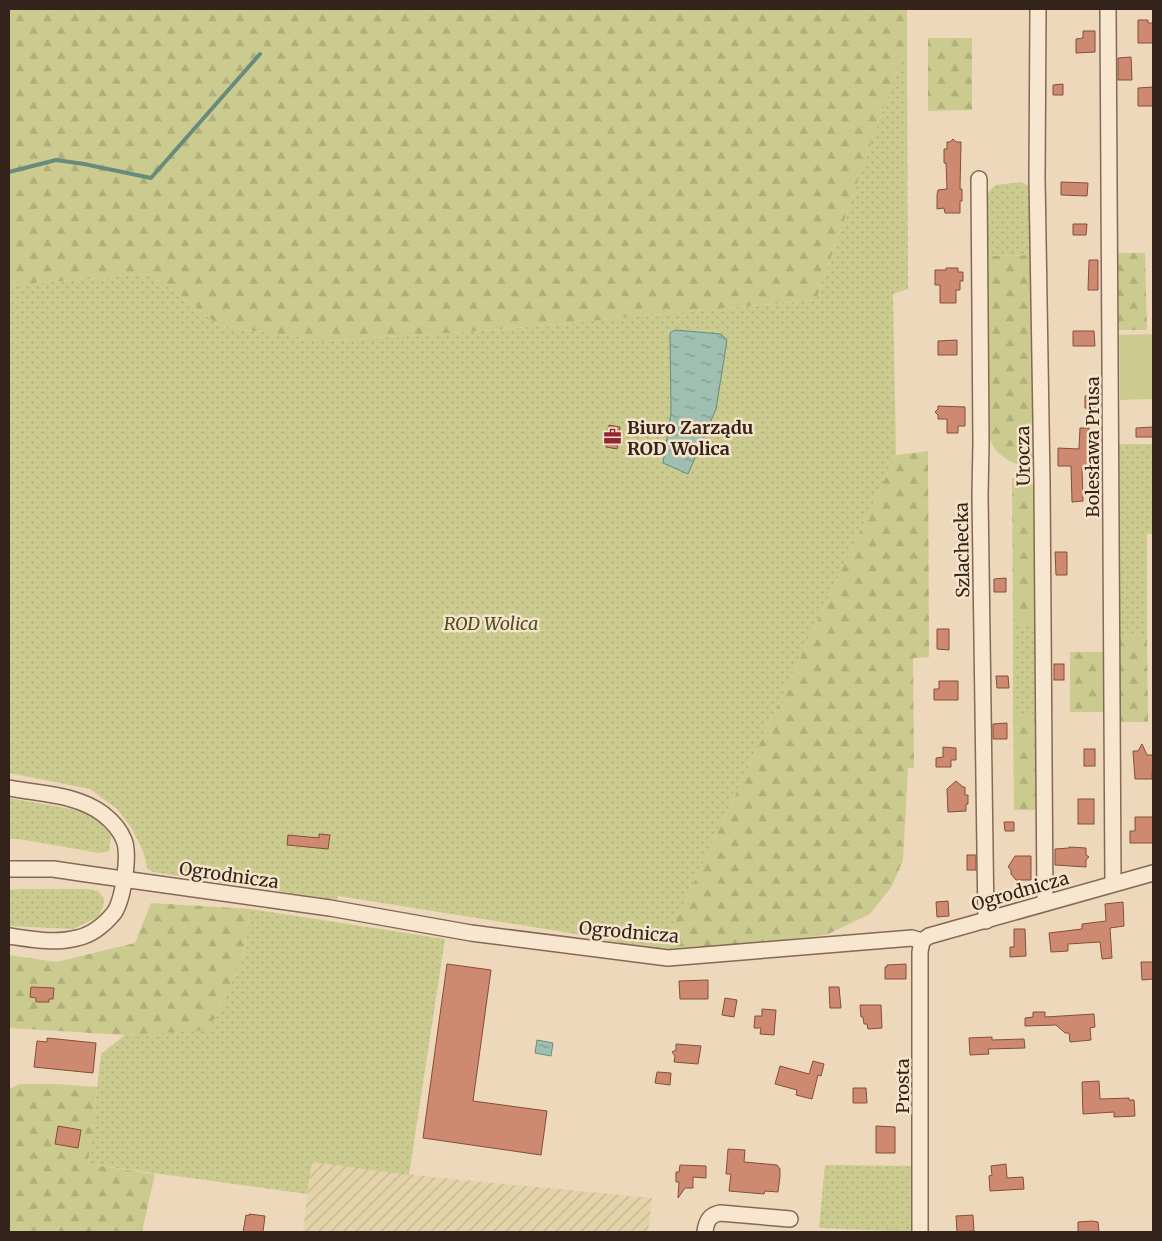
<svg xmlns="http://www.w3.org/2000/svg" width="1162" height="1241" font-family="Merriweather,serif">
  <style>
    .farmland { fill: url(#farmland-furrows) }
    .grass { fill: url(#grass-dots) }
    .forest { fill: url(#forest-firs) }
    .park { fill: #cccb8f }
    .water { fill: url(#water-ripples); stroke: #678c7e }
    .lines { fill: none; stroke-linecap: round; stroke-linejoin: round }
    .stream { stroke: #678c7e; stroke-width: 4 }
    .building { fill: #cd8a70; stroke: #844e3a }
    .minor-casing { stroke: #856855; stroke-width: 18 }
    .minor { stroke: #f9e6ce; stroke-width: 15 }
    .labels { text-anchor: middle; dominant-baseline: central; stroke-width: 5; stroke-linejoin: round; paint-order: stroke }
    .poi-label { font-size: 18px; font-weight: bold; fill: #34231a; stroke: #f5e3ca; text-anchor: start }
    .street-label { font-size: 18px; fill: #34231a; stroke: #f5e3ca }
    .park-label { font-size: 18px; font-style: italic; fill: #4b5020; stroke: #f5e3ca }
  </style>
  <defs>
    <pattern id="farmland-furrows" width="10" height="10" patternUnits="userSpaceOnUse" patternTransform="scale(1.25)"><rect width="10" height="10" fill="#e4d2a8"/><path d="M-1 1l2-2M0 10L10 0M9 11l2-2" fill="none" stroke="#c4b490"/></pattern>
    <pattern id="grass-dots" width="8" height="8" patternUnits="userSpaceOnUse" patternTransform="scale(1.25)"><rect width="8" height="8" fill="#cccb8f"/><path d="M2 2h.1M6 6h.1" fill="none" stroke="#b0ae7b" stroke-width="1.8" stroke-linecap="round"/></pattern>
    <pattern id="forest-firs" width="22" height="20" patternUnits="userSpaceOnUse" patternTransform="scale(1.25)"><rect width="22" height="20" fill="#cccb8f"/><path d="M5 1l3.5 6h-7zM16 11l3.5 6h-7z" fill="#b0ae7b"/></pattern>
    <pattern id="water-ripples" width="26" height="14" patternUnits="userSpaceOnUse" patternTransform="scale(1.25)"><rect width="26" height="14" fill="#9fbfb1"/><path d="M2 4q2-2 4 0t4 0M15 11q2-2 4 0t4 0" fill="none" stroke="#829b8f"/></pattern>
  </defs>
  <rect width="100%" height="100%" fill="#eed8bb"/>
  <!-- farmland -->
  <polygon class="farmland" points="311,1162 432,1177 652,1198 648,1232 303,1232"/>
  <!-- grass -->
  <g class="grass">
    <polygon points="907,41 908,289 893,294 896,455 662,950 552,930 338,896 337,900 152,872 147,868 143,851 131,827 117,809 90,789 9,773 9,285 151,274 220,326 325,341 480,331 816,300"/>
    <polygon points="1020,182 1030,186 1037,255 985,256 986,195 995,185"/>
    <polygon points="1117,444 1153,444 1153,534 1147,534 1147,635 1118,636"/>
    <polygon points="1013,626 1039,626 1041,715 1013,715"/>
    <polygon points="9,798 82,811 99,821 111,836 109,851 99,853 19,839 9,839"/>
    <polygon points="18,889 90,889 98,891 104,898 103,907 98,917 73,929 9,926 9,890"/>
    <polygon points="250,909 445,939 409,1175 312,1162 307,1194 88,1164 101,1054 125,1035 208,1029 219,1011 244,954"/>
    <polygon points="825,1165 914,1166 914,1232 819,1228"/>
  </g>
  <!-- forest -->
  <g class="forest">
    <polygon points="9,9 907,9 907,41 816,300 480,331 325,341 220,326 151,274 9,285"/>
    <polygon points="928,38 972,38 972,110 928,111"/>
    <polygon points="1116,253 1145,253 1147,330 1116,330"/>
    <path d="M 1037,255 L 1036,461 C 1025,473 1000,458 993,446 C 991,442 989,436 987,431 L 985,256 Z"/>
    <polygon points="928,451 929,657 913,658 914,768 908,768 903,860 892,886 870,914 826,935 675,952 662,950 896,455"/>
    <path d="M 1012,478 C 1025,479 1030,481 1037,491 L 1039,626 L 1013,626 Z"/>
    <polygon points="1147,635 1148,722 1118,722 1118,636"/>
    <rect x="1070" y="652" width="37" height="60"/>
    <polygon points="1013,715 1041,715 1041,810 1014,810"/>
    <polygon points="151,903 250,909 244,954 219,1011 208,1030 125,1035 9,1028 9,955 56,962 135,943"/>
    <polygon points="20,1084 57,1084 97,1087 88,1164 155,1174 142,1232 9,1232 9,1089"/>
  </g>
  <!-- park -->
  <polygon class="park" points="1153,334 1153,399 1120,400 1119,335"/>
  <!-- water -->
  <g class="water">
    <polygon points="675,330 721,334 727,340 716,409 688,474 663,463 671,413 670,333"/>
    <polygon points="537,1040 553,1043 551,1056 535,1053"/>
  </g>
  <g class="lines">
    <!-- stream -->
    <polyline class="stream" points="9,172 56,160 84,164 151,178 260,54"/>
  </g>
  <!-- building -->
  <g class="building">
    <polygon points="1138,20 1148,20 1148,23 1153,23 1153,43 1138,43"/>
    <polygon points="1083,31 1095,31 1095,52 1076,53 1076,39 1083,38"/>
    <polygon points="1131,57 1132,80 1118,80 1118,58"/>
    <polygon points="1063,84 1063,95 1053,95 1053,85"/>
    <polygon points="1153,87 1153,106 1138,106 1138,88"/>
    <polygon points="953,139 956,142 961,142 960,189 962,189 962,201 960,201 960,213 945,213 944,208 937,209 937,195 938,190 947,189 946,163 944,163 944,149 947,149 947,142 950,142"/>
    <polygon points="1061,182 1088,183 1087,196 1061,195"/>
    <polygon points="1073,224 1087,224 1086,235 1073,235"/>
    <polygon points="1089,260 1098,260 1098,290 1088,290"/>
    <polygon points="946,268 958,268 958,272 963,272 963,281 960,281 960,290 956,290 956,303 940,303 940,285 935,285 935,270 946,270"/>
    <polygon points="1073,331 1094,331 1095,346 1073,346"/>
    <polygon points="957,340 957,355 938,355 938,341"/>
    <polygon points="1085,396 1096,396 1096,409 1085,408"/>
    <polygon points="938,406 965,407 965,426 958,426 958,433 947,433 947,419 938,419 938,415 935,412 938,409"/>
    <polygon points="609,425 620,427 617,449 606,447"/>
    <polygon points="1153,427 1153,437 1136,437 1136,428"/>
    <polygon points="1080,428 1089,428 1089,437 1095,437 1095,468 1082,468 1083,501 1072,502 1071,466 1058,466 1058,448 1079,449"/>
    <polygon points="1055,552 1067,552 1067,575 1056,575"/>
    <polygon points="1006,578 1006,592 994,592 994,579"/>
    <polygon points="937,629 949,629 949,650 937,649"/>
    <rect x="1054" y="664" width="10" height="16"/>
    <polygon points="996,676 1008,676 1009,688 997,688"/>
    <polygon points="939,681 958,681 958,700 934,700 934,689 939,689"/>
    <polygon points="1007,723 1007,739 993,739 993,724"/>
    <polygon points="1142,744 1147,755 1153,755 1152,779 1135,779 1133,751 1138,751"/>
    <polygon points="943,747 956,748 956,760 951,760 951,767 936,767 936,758 943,757"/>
    <rect x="1084" y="749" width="11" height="17"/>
    <polygon points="956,781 963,787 965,787 965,795 968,795 968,804 966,804 966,811 948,812 947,789"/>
    <rect x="1078" y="799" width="16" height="25"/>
    <polygon points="1135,817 1153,817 1153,843 1130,843 1130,831 1135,831"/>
    <polygon points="1004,822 1014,822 1014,831 1005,831"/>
    <polygon points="319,834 330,835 328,849 287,845 288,835 319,838"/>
    <polygon points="1069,847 1086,848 1086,855 1089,857 1086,860 1086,867 1055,865 1055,849 1069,848"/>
    <rect x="967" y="855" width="9" height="15"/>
    <polygon points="1015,856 1031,856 1031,880 1016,880 1011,874 1011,870 1008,867"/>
    <polygon points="948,901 949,916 937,917 936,902"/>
    <polygon points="1123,902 1124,926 1110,928 1112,958 1102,959 1100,942 1068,944 1068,951 1051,952 1049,933 1082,929 1082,924 1106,921 1105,904"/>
    <polygon points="1014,929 1025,929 1026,956 1010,957 1010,947 1014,947"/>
    <polygon points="1141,962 1153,962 1153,979 1142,980"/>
    <polygon points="447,964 491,970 473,1101 547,1111 541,1155 423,1138"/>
    <polygon points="906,964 906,979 885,979 885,967 887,967 887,965"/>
    <polygon points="708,980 708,999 680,999 679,981"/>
    <polygon points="31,987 54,988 53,999 49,999 49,1002 36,1002 36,998 30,997"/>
    <polygon points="829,987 839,987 841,1008 830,1008"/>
    <polygon points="725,998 737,1000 734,1017 722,1015"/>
    <polygon points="860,1005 881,1005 882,1028 868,1029 867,1024 864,1024 863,1017 861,1017"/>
    <polygon points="762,1009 776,1010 774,1035 760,1034 761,1028 754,1028 755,1016 762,1016"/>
    <polygon points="1033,1012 1045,1012 1045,1017 1094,1014 1095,1027 1090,1028 1091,1040 1070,1042 1069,1033 1065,1033 1056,1025 1025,1026 1025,1018 1033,1017"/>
    <polygon points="992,1037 992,1040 1024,1039 1025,1048 988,1049 989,1054 970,1055 969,1038"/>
    <polygon points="47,1038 96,1043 93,1073 34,1067 37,1041 47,1042"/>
    <polygon points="676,1044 701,1046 698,1064 674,1062 675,1056 672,1052 676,1050"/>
    <polygon points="813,1061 824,1064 821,1076 818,1075 812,1099 796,1095 797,1090 775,1084 780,1066 809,1074"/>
    <polygon points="657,1072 671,1073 670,1085 655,1083"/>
    <polygon points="1099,1081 1100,1099 1129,1098 1129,1100 1134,1100 1135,1116 1114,1117 1114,1112 1083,1114 1082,1082"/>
    <polygon points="853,1088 866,1088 867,1103 853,1103"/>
    <polygon points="58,1126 81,1130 78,1148 55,1144"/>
    <polygon points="876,1126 895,1127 895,1153 876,1153"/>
    <polygon points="728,1149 745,1150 744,1162 777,1165 780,1169 780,1176 778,1192 765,1191 764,1194 729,1191 731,1174 726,1174"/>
    <polygon points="1006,1164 1007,1178 1023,1177 1024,1189 990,1191 989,1176 992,1175 991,1166"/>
    <polygon points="680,1165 706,1166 706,1178 693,1177 693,1188 685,1188 678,1198 679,1182 676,1182 676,1172 679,1172"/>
    <polygon points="249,1214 265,1216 263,1232 243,1232 246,1215 249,1216"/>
    <polygon points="973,1215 974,1231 957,1232 956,1216"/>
    <polygon points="1092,1221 1098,1222 1099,1232 1078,1232 1078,1222"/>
  </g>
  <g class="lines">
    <defs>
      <g id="minor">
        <polyline points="1038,9 1037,178 1042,482 1045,903"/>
        <polyline points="1108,9 1113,884"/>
        <polyline points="979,179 981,443 980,495 986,921"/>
        <path d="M 9,788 C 40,794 77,794 103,814 C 112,821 120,830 124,840 C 130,855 123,900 114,913 C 104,925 92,935 77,938 C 55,944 30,939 9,936"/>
        <polyline points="9,869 53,869 87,874 330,908 471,933 668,958 912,938 922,941"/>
        <polyline points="922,941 929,936 1153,873"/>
        <path d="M 705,1232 C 706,1222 709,1215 720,1213 L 790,1219"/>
        <polyline points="920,1232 920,952 922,941"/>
      </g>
    </defs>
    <!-- minor casing -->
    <use href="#minor" class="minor-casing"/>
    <!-- minor -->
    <use href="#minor" class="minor"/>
  </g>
  <!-- icons -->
  <defs>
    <symbol id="office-bare" viewBox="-9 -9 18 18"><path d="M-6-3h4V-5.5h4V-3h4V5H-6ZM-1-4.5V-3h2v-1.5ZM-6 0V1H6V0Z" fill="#952434" stroke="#f5e3ca" stroke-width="2.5" paint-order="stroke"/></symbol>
  </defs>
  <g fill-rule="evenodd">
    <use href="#office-bare" x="600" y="424" width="25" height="25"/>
  </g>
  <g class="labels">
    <!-- poi labels -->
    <g class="poi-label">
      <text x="627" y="427">Biuro Zarządu<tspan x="627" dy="21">ROD Wolica</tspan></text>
    </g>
    <!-- street labels -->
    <g class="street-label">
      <text transform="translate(1092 447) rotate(-90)">Bolesława Prusa</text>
      <text transform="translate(1023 456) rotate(-91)">Urocza</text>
      <text transform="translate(962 550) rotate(-91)">Szlachecka</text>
      <text transform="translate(229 875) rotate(8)">Ogrodnicza</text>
      <text transform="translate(1020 891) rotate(-16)">Ogrodnicza</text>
      <text transform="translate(629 932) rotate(5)">Ogrodnicza</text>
      <text transform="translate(902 1086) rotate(-90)">Prosta</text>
    </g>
    <!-- park labels -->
    <g class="park-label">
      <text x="491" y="623">ROD Wolica</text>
    </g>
  </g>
  <!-- border -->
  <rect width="1162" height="1241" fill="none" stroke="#34231a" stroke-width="20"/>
</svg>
